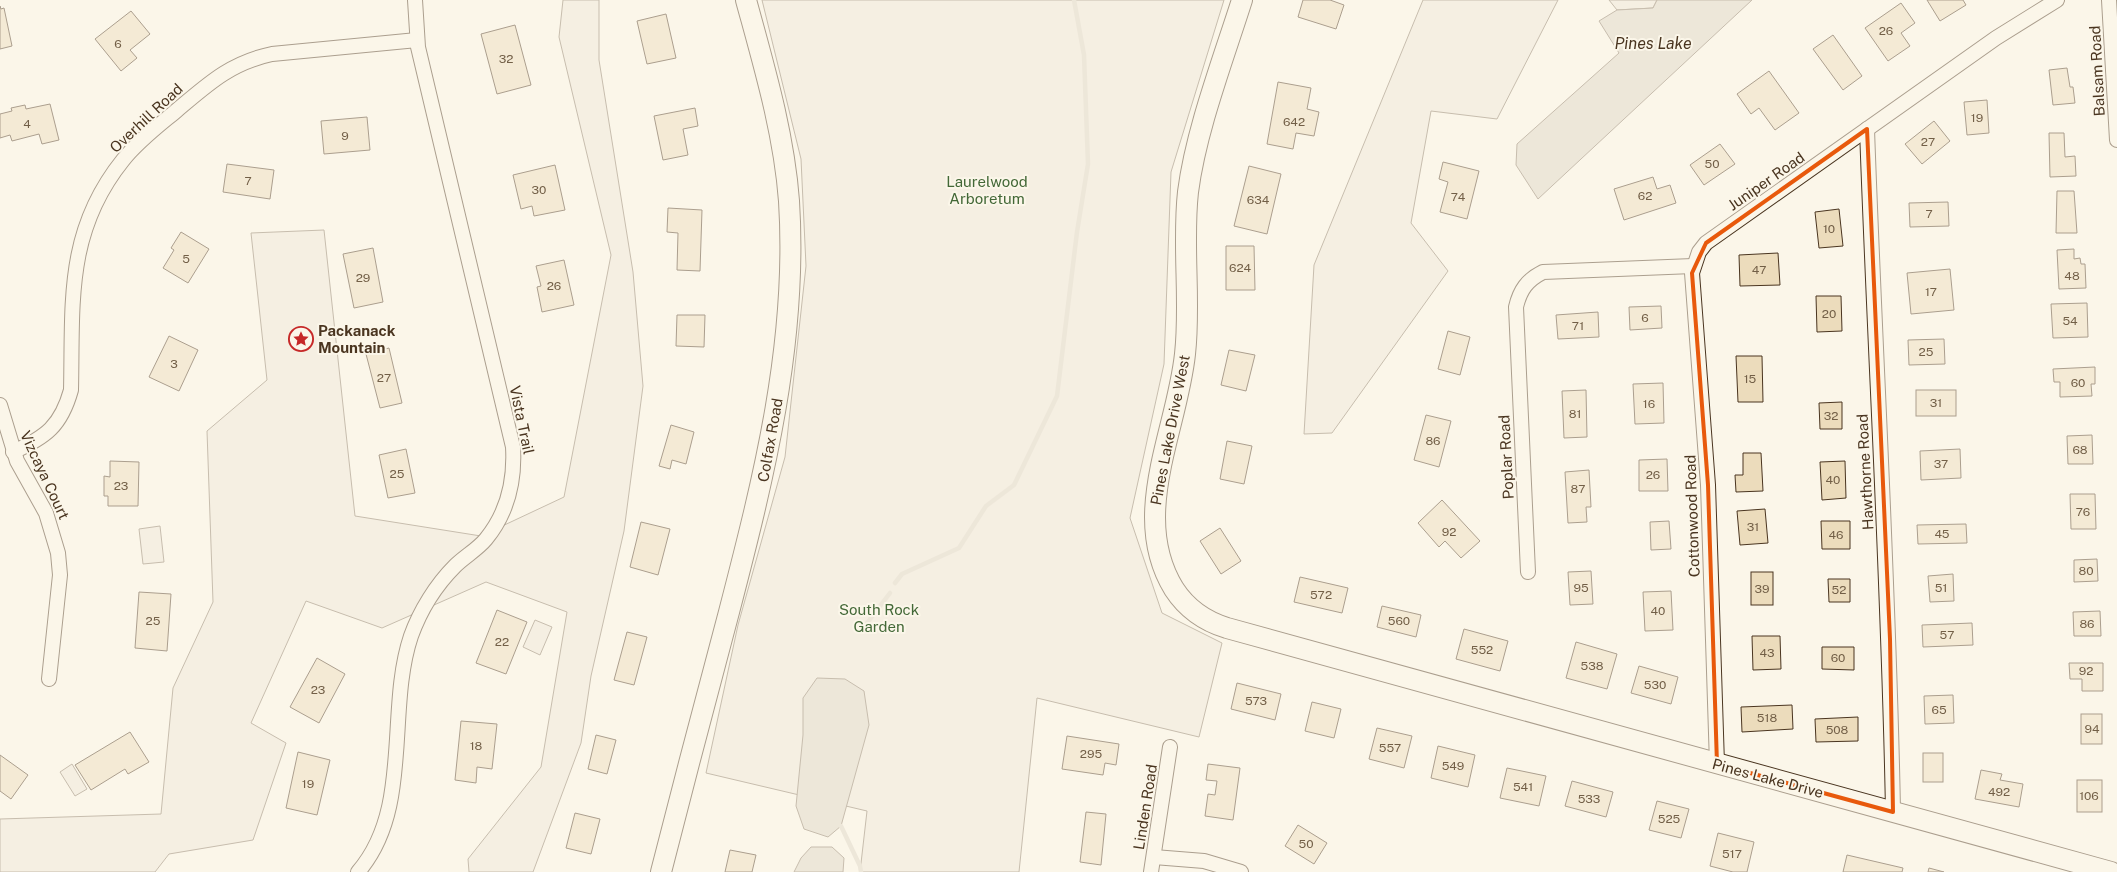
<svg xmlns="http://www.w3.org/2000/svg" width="2117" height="872" font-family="'Public Sans',sans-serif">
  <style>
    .green { fill: #ede6d9; stroke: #887966 }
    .parking { fill: #ede7d9; stroke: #887966 }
    .water { fill: #dcd4c6; stroke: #887966 }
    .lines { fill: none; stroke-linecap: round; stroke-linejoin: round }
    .stream { stroke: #dcd4c6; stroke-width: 4.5 }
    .building { fill: #ecdcbc; stroke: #4a3520 }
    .street-casing { stroke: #4a3520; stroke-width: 16 }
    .secondary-casing { stroke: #4a3520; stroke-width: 22 }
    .street { stroke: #fbf6e9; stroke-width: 14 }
    .secondary { stroke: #fbf6e9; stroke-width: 20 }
    .marked { fill: none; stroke: #e8590c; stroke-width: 4; stroke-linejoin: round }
    .labels { text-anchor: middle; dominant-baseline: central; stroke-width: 4; stroke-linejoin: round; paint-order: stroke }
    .number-label { font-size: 12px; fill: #725f47 }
    .street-label { font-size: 15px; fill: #4a3520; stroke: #fbf6e9 }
    .park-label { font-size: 15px; fill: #436837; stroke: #fbf6e9 }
    .poi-label { font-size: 15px; font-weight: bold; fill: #4a3520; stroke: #fbf6e9; text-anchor: start }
    .water-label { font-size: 16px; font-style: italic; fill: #4a3520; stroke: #fbf6e9 }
  </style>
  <rect width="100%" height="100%" fill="#fbf6e9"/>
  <!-- green -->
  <g class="green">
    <polygon points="563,0 599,0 599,60 633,272 643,386 624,531 591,676 581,743 533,872 469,872 468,859 541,767 567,612 486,582 382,628 306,601 251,723 286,743 253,840 169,854 155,872 0,872 0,819 161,814 173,688 213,602 207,431 267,380 251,233 324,230 355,516 481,536 564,497 611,255 559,37"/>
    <polygon points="762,0 1224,0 1171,172 1164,364 1130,518 1162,613 1222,643 1199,737 1037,698 1019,872 860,872 867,811 706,773 738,625 785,457 806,266 801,159"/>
    <polygon points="1423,0 1558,0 1497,119 1431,111 1411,223 1448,271 1332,433 1304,434 1314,265"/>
    <polygon points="1609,0 1657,0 1653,8 1617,10"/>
    <polygon points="160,526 164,562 143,564 139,529"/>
    <polygon points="535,620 552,627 540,655 523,647"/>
  </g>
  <!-- parking -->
  <polygon class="parking" points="72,764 87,789 75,796 60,772"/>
  <!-- water -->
  <g class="water">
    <polygon points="1657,0 1752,0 1538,199 1516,165 1517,144 1619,53 1599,21 1617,10 1653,8"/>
    <polygon points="817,678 845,679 864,691 869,725 841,826 828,837 804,829 796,806 803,735 803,698"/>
    <polygon points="811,847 832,847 844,858 843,872 794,872 801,858"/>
  </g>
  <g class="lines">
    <!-- stream -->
    <g class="stream">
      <polyline points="895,583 902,574 959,548 986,506 1014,485 1057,396 1077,232 1088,164 1084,55 1074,0"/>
      <polyline points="864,627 890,593"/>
      <polyline points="841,826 860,866 861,872"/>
    </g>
  </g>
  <!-- building -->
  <g class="building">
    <polygon points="1303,0 1330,0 1344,5 1336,29 1298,17"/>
    <polygon points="1927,0 1963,0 1966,5 1940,21"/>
    <polygon points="1901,3 1915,23 1901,33 1910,46 1888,61 1865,28"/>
    <polygon points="0,6 1,9 4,8 12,46 0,49"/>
    <polygon points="131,11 150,34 130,50 137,58 121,71 95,39"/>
    <polygon points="666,14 676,58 647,64 637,21"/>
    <polygon points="515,25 531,85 497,94 481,34"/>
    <polygon points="1833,35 1862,76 1843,90 1813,49"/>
    <polygon points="2067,68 2070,87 2073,87 2075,103 2053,105 2049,70"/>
    <polygon points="1769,71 1799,113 1775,130 1759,108 1751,114 1737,94"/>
    <polygon points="1278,82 1311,88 1307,109 1319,112 1314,136 1296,133 1293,149 1267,144"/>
    <polygon points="1987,100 1989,133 1967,135 1964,102"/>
    <polygon points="50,104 59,140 42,144 39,134 12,141 10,135 0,138 0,114 12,111 11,108 25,105 26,109"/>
    <polygon points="695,108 698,126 683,129 688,155 663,160 654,116"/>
    <polygon points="367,117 370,150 324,154 321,121"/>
    <polygon points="1934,121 1950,141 1922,164 1905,144"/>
    <polygon points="2049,133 2064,133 2065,157 2075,156 2076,176 2050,177"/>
    <polygon points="1720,144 1735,164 1704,185 1690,165"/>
    <polygon points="1443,162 1479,171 1467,219 1440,212 1448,182 1439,179"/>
    <polygon points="227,164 274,170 270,199 223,192"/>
    <polygon points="555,165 565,210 534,216 532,206 521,209 513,175"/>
    <polygon points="1249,166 1281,174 1267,234 1234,226"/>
    <polygon points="1653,177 1657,189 1670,185 1676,203 1624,220 1614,189"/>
    <polygon points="2057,191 2074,191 2077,233 2056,233"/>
    <polygon points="1948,202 1949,226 1910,227 1909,203"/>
    <polygon points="668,208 702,210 700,271 677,270 678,233 667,232"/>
    <polygon points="1839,209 1843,246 1819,248 1815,212"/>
    <polygon points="181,232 209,249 188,283 163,268 174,250 171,248"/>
    <polygon points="1226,246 1254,246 1255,290 1226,290"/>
    <polygon points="373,248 383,302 354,308 343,254"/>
    <polygon points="2074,249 2074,259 2080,258 2081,264 2085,264 2086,288 2059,289 2057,250"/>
    <polygon points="1778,253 1780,285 1740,286 1739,255"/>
    <polygon points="564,260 574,305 542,312 537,287 541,286 536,266"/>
    <polygon points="1950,269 1954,310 1911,314 1907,273"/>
    <polygon points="1816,296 1841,296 1842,331 1817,332"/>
    <polygon points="2087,303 2088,337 2053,338 2051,304"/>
    <polygon points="1661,306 1662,328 1630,330 1629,307"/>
    <polygon points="1598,312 1599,337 1558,339 1556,315"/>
    <polygon points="677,315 705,315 704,347 676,346"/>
    <polygon points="1448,331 1470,337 1460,375 1438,369"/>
    <polygon points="169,336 198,350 179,391 149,377"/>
    <polygon points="1944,339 1945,364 1909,365 1908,340"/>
    <polygon points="389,348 402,403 380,408 366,354"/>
    <polygon points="1229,350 1255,355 1246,391 1221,385"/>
    <polygon points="1736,356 1762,356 1763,402 1738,402"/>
    <polygon points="2095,367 2095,384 2091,384 2092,396 2060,397 2060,382 2054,382 2053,369"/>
    <polygon points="1663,383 1664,423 1635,424 1633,384"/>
    <polygon points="1586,390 1587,437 1564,438 1562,391"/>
    <rect x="1916" y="390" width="40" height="26"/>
    <polygon points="1842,402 1842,429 1820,429 1819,403"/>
    <polygon points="1426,415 1451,421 1439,467 1414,460"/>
    <polygon points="671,425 694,432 686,464 672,460 670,469 659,466"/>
    <polygon points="2092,435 2093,464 2068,464 2067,436"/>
    <polygon points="1227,441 1252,446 1244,484 1220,479"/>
    <polygon points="406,449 415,493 388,498 379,455"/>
    <polygon points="1960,449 1961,478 1921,480 1920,451"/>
    <polygon points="1743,453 1761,453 1763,491 1736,492 1735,475 1743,475"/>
    <polygon points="1667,459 1668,491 1639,491 1639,460"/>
    <polygon points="110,461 139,462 138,506 108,506 108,496 104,496 104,476 110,477"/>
    <polygon points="1845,461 1846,498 1822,500 1820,462"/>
    <polygon points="1589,470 1591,507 1586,507 1587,522 1568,523 1565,472"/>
    <polygon points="2070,494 2095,494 2096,529 2071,529"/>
    <polygon points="1442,500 1480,541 1461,558 1445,541 1439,547 1418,523"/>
    <polygon points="1765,509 1768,543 1740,545 1737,511"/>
    <polygon points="1669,521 1671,549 1651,550 1650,522"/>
    <polygon points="1821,521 1850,521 1850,549 1822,549"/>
    <polygon points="641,522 670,529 658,575 630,567"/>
    <polygon points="1966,524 1967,543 1918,544 1917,525"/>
    <polygon points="1220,528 1241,561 1221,574 1200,541"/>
    <polygon points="2097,559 2098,581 2074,582 2074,560"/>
    <polygon points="1591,571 1593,604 1570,605 1568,572"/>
    <rect x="1751" y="572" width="22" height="33"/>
    <polygon points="1953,574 1954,601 1930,602 1928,576"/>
    <polygon points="1300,577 1348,588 1342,613 1294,602"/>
    <polygon points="1828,579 1850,579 1850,602 1829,602"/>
    <polygon points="1671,591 1673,630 1645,631 1643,592"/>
    <polygon points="139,592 171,594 167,651 135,648"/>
    <polygon points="1382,606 1421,615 1416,637 1377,627"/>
    <polygon points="497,610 527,622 506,674 476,663"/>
    <polygon points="2100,611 2101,636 2074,636 2073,612"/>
    <polygon points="1972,623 1973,645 1923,647 1922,625"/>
    <polygon points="1464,629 1508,641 1500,671 1456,659"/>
    <polygon points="627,632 647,637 634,685 614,680"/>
    <polygon points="1752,636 1780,636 1781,669 1753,670"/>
    <polygon points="1576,642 1617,654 1607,689 1566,678"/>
    <polygon points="1822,647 1854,647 1854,670 1822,669"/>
    <polygon points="317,658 345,674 319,723 290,707"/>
    <polygon points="2069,663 2103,663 2103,691 2082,691 2082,679 2070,679"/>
    <polygon points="1639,666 1678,677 1671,704 1631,693"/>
    <polygon points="1237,683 1281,694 1275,720 1231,709"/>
    <polygon points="1953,695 1954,723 1925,724 1924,696"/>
    <polygon points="1312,702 1341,709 1334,738 1305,731"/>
    <polygon points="1792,705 1793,729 1742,732 1741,707"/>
    <rect x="2081" y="714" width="21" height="30"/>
    <polygon points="1858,717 1858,741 1816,742 1815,719"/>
    <polygon points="461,721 497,724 492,769 477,767 476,783 455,780"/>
    <polygon points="1377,728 1412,736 1404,768 1369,759"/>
    <polygon points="130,732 149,762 128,774 125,769 91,790 75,765"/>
    <polygon points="596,735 616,740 607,774 588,769"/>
    <polygon points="1067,736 1119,744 1116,765 1105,763 1103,775 1062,769"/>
    <polygon points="1438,746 1475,755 1468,787 1431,778"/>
    <polygon points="298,752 330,760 317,815 286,808"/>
    <rect x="1923" y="753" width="20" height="29"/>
    <polygon points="0,755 28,775 11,799 0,791"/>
    <polygon points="1208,764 1240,768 1233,820 1205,816 1208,794 1215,795 1217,781 1206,780"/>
    <polygon points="1507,768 1546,776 1539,806 1500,798"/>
    <polygon points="1981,770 2002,774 2000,780 2023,784 2019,807 1975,799"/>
    <rect x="2077" y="780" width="25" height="32"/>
    <polygon points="1572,781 1613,792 1606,817 1565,806"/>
    <polygon points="1657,801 1689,809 1681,838 1649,830"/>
    <polygon points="1086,812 1106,814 1101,865 1080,862"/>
    <polygon points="575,813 600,819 591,854 566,848"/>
    <polygon points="1298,825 1327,843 1314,864 1285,846"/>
    <polygon points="1718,833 1754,842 1747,872 1733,872 1710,866"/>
    <polygon points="730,850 756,855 752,872 725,872"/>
    <polygon points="1847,855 1903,868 1902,872 1843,872"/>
    <polygon points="1929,868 1944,872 1928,872"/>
  </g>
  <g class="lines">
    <defs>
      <g id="street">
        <polyline points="2109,0 2117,140"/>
        <path d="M 1867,129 C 1875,357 1889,585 1893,812"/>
        <polyline points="0,405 17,461 46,513 58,553 60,575 49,679"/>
        <path d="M 13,452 C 46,437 61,426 71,390 C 73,303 65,232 123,160 C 138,141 158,126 176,111 C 208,84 230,63 272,54 L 417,40"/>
        <path d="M 1528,572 L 1516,307 C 1520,290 1527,280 1543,272 L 1693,266"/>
        <polyline points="1717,764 1708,485 1692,273 1699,252 1706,243 1996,38 2057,0"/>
        <polyline points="1154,857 1204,861 1241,872"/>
        <path d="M 358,872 C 413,809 386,710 411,636 C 420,611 436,585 455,566 C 464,557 478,549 486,539 C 508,512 515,481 513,447 L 418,47 L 415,0"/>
        <polyline points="1151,872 1170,747"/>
      </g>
      <g id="secondary">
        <path d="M 1242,0 C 1223,60 1196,130 1188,192 C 1182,246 1191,301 1185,354 C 1177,431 1129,516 1174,589 C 1187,609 1204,621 1227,628 L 2111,872"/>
        <path d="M 661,872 C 683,785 706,699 729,612 C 764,477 798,342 789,201 C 784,133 764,66 746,0"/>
      </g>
    </defs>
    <!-- street casing -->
    <use href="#street" class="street-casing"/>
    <!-- secondary casing -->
    <use href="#secondary" class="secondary-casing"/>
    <!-- street -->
    <use href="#street" class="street"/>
    <!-- secondary -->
    <use href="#secondary" class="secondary"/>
  </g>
  <!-- marked area -->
  <path d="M0 0H2117V872H0ZM 1867,129 L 1890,639 L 1893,812 L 1717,764 L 1708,485 L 1692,273 L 1706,243 Z" fill="#fbf6e9" fill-opacity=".55" fill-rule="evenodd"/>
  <path class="marked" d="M 1867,129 L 1890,639 L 1893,812 L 1717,764 L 1708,485 L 1692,273 L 1706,243 Z"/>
  <!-- icons -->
  <defs>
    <symbol id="sight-ring" viewBox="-11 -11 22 22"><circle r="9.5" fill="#fbf6e9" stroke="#c62828" stroke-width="1.5"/><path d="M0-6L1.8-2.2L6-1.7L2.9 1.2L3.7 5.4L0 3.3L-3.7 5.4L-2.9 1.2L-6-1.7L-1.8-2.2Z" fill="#c62828"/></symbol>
  </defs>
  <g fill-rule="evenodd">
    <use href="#sight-ring" x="287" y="325" width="28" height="28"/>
  </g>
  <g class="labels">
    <!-- number labels -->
    <g class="number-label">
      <text x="1886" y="31">26</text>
      <text x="118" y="44">6</text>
      <text x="506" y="59">32</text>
      <text x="1977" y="118">19</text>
      <text x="1294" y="122">642</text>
      <text x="27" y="124">4</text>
      <text x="345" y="136">9</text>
      <text x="1928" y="142">27</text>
      <text x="1712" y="164">50</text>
      <text x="248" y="181">7</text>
      <text x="539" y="190">30</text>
      <text x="1645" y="196">62</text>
      <text x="1458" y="197">74</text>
      <text x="1258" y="200">634</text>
      <text x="1929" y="214">7</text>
      <text x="1829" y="229">10</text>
      <text x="186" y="259">5</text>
      <text x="1240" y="268">624</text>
      <text x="1759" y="270">47</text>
      <text x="2072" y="276">48</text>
      <text x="363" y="278">29</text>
      <text x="554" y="286">26</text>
      <text x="1931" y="292">17</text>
      <text x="1829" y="314">20</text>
      <text x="1645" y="318">6</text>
      <text x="2070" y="321">54</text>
      <text x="1578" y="326">71</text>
      <text x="1926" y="352">25</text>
      <text x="174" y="364">3</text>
      <text x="384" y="378">27</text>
      <text x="1750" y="379">15</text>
      <text x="2078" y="383">60</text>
      <text x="1936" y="403">31</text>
      <text x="1649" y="404">16</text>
      <text x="1575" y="414">81</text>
      <text x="1831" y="416">32</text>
      <text x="1433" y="441">86</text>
      <text x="2080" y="450">68</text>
      <text x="1941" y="464">37</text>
      <text x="397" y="474">25</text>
      <text x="1653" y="475">26</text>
      <text x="1833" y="480">40</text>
      <text x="121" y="486">23</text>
      <text x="1578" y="489">87</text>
      <text x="2083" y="512">76</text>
      <text x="1753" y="527">31</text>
      <text x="1449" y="532">92</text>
      <text x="1942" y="534">45</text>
      <text x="1836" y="535">46</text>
      <text x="2086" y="571">80</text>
      <text x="1581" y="588">95</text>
      <text x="1941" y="588">51</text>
      <text x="1762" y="589">39</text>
      <text x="1839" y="590">52</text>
      <text x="1321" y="595">572</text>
      <text x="1658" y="611">40</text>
      <text x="153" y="621">25</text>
      <text x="1399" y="621">560</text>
      <text x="2087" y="624">86</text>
      <text x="1947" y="635">57</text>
      <text x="502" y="642">22</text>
      <text x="1482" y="650">552</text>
      <text x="1767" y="653">43</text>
      <text x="1838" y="658">60</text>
      <text x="1592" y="666">538</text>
      <text x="2086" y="671">92</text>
      <text x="1655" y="685">530</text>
      <text x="318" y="690">23</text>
      <text x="1256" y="701">573</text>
      <text x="1939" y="710">65</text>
      <text x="1767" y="718">518</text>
      <text x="2092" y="729">94</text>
      <text x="1837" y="730">508</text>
      <text x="476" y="746">18</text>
      <text x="1390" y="748">557</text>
      <text x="1091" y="754">295</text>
      <text x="1453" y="766">549</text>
      <text x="308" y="784">19</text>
      <text x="1523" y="787">541</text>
      <text x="1999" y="792">492</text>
      <text x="2089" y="796">106</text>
      <text x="1589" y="799">533</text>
      <text x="1669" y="819">525</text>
      <text x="1306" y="844">50</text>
      <text x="1732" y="854">517</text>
    </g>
    <!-- street labels -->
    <g class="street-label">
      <text transform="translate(2097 71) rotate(-93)">Balsam Road</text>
      <text transform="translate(146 118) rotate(-43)">Overhill Road</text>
      <text transform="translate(1766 181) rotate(-35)">Juniper Road</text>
      <text transform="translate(522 420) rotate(78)">Vista Trail</text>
      <text transform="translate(1170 430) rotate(-79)">Pines Lake Drive West</text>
      <text transform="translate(770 440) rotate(-80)">Colfax Road</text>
      <text transform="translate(1506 457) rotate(-93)">Poplar Road</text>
      <text transform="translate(1865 472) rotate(-93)">Hawthorne Road</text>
      <text transform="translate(45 475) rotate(65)">Vizcaya Court</text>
      <text transform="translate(1692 516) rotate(-92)">Cottonwood Road</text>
      <text transform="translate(1768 778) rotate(15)">Pines Lake Drive</text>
      <text transform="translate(1145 807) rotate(-81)">Linden Road</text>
    </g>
    <!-- park labels -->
    <g class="park-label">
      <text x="987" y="181">Laurelwood<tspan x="987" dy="17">Arboretum</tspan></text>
      <text x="879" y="609">South Rock<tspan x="879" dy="17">Garden</tspan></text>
    </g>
    <!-- poi labels -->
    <g class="poi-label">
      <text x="318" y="330">Packanack<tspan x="318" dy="17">Mountain</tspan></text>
    </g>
    <!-- water labels -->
    <g class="water-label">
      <text x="1653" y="43">Pines Lake</text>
    </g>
  </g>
</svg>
